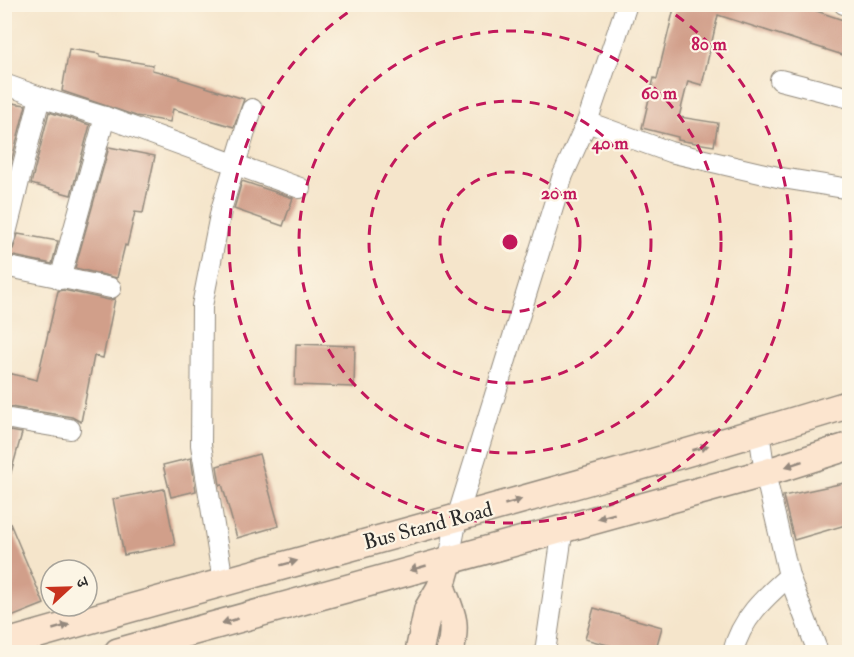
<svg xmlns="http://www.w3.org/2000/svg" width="854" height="657" font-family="'IM FELL Double Pica','Noto Serif Devanagari',serif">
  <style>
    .building { fill: #d19f8a }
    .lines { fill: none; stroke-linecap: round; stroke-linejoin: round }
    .street-casing { stroke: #90887b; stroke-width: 22 }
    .secondary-casing { stroke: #90887b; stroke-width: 30 }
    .street { stroke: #fff; stroke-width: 20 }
    .secondary { stroke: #fce5cf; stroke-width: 27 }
    .oneway { fill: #94887d }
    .ring { fill: none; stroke: #c2185b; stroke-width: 3; stroke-dasharray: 10 8 }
    .labels { text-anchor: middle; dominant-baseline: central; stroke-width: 4.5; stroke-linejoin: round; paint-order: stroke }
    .street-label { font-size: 21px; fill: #2b2b2b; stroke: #fcf5e5 }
    .centre { fill: #c2185b; stroke: #fcf5e5; stroke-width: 3 }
    .ring-label { font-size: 18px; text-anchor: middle; font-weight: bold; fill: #c2185b; stroke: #fcf5e5; stroke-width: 4.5; stroke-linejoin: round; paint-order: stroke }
  </style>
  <rect width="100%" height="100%" fill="#fcf5e5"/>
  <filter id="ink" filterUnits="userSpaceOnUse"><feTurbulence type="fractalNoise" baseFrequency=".0167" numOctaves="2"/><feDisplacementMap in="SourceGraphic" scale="12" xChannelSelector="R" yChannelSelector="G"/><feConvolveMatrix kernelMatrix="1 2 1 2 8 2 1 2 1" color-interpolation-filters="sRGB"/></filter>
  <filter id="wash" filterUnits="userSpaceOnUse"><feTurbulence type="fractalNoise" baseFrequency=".008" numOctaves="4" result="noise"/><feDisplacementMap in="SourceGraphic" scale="24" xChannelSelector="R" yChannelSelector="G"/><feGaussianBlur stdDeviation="1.35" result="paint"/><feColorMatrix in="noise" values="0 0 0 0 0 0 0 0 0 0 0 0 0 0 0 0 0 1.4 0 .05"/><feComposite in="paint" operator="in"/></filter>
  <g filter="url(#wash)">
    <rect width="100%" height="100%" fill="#f5e5cb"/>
    <g id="blocks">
      <!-- building -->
      <g class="building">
        <polygon points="675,4 796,4 849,22 849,57 718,15 702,85 688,81 679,117 718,123 714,146 678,140 678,137 642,128 654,78 657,79"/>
        <polygon points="69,49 100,54 100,56 153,65 152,70 180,77 180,79 244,99 234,127 173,109 170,122 136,116 62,91"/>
        <polygon points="4,102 26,105 7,178 4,177"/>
        <polygon points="49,112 90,125 71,195 31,184"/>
        <polygon points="109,147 155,156 143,213 135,212 127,246 125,245 117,278 75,268"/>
        <polygon points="242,181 293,198 283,226 234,209"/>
        <polygon points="18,234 58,241 52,264 4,254 13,249"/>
        <polygon points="63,290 109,300 115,299 103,358 94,356 81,422 72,417 4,406 4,372 37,380 58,291"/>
        <polygon points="296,344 355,346 354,387 295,385"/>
        <polygon points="4,430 22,433 10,476 4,475"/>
        <polygon points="259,454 279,526 237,538 222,484 220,485 217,466"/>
        <polygon points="191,458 196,491 171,497 163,465"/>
        <polygon points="849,482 849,524 794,540 783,496"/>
        <polygon points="164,489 175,545 124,555 113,499"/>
        <polygon points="4,509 44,604 4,620"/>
        <polygon points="594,608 662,627 655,652 634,652 585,639"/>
      </g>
    </g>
  </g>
  <g filter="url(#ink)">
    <use href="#blocks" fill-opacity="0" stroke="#90887b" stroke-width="1.5"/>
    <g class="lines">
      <defs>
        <g id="street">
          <polyline points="844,4 850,6"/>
          <polyline points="780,80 850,98"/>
          <polyline points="4,84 40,97 105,117 300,188"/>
          <polyline points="587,122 670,152 782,178 850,189"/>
          <polyline points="4,241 40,97"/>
          <polyline points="4,266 111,288"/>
          <polyline points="60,279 105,117"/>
          <polyline points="4,418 70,429"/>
          <polyline points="759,432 765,473 789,576 818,652"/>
          <polyline points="449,559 457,518 563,175 587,122 627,4"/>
          <polyline points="223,581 201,445 202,306 221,210 252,109"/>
          <polyline points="545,652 563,528"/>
          <path d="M 733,652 C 741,619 764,598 789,576"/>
        </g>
        <g id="secondary">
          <path d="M 441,587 C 452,615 457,621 450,652"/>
          <path d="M 4,644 C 286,563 570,490 850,404"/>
          <polyline points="118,652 765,473 850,446"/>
          <polyline points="419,652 428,609 441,587 449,559"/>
        </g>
      </defs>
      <!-- street casing -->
      <use href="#street" class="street-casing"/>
      <!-- secondary casing -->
      <use href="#secondary" class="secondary-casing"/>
      <!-- street -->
      <use href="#street" class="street"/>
      <!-- secondary -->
      <use href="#secondary" class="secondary"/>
    </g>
    <!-- one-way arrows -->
    <defs><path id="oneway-solid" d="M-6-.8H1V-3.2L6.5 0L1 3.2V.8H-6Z" transform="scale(1.5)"/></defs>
    <g class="oneway">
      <use href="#oneway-solid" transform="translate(700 448) rotate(-16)"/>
      <use href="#oneway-solid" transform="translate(794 464) rotate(162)"/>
      <use href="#oneway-solid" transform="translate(513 502) rotate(-16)"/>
      <use href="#oneway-solid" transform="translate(606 516) rotate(165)"/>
      <use href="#oneway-solid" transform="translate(289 563) rotate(-15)"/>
      <use href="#oneway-solid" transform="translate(418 568) rotate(164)"/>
      <use href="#oneway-solid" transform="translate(230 621) rotate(164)"/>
      <use href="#oneway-solid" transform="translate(61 627) rotate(-16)"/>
    </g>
  </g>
  <!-- distance rings -->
  <g class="ring">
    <circle cx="510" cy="242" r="70"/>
    <circle cx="510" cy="242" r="141"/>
    <circle cx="510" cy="242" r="211"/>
    <path d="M661 5A281 281 0 1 1 359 5"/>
  </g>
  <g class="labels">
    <!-- street labels -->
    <g class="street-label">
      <text transform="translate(428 526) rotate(-15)">Bus Stand Road</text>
    </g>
  </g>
  <circle cx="510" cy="242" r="9" class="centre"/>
  <g class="ring-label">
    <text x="709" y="50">80 m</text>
    <text x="659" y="99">60 m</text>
    <text x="610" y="149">40 m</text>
    <text x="559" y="199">20 m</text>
  </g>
  <!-- margin -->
  <rect width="854" height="657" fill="none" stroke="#fcf5e5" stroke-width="24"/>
  <!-- north arrow -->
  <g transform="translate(69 588) rotate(68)"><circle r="28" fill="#fcf5e5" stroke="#a8a49b" stroke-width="1.5"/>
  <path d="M0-4.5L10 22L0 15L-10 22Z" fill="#c8321e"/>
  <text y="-9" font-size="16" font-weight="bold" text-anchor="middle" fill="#2b2b2b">उ</text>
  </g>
</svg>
